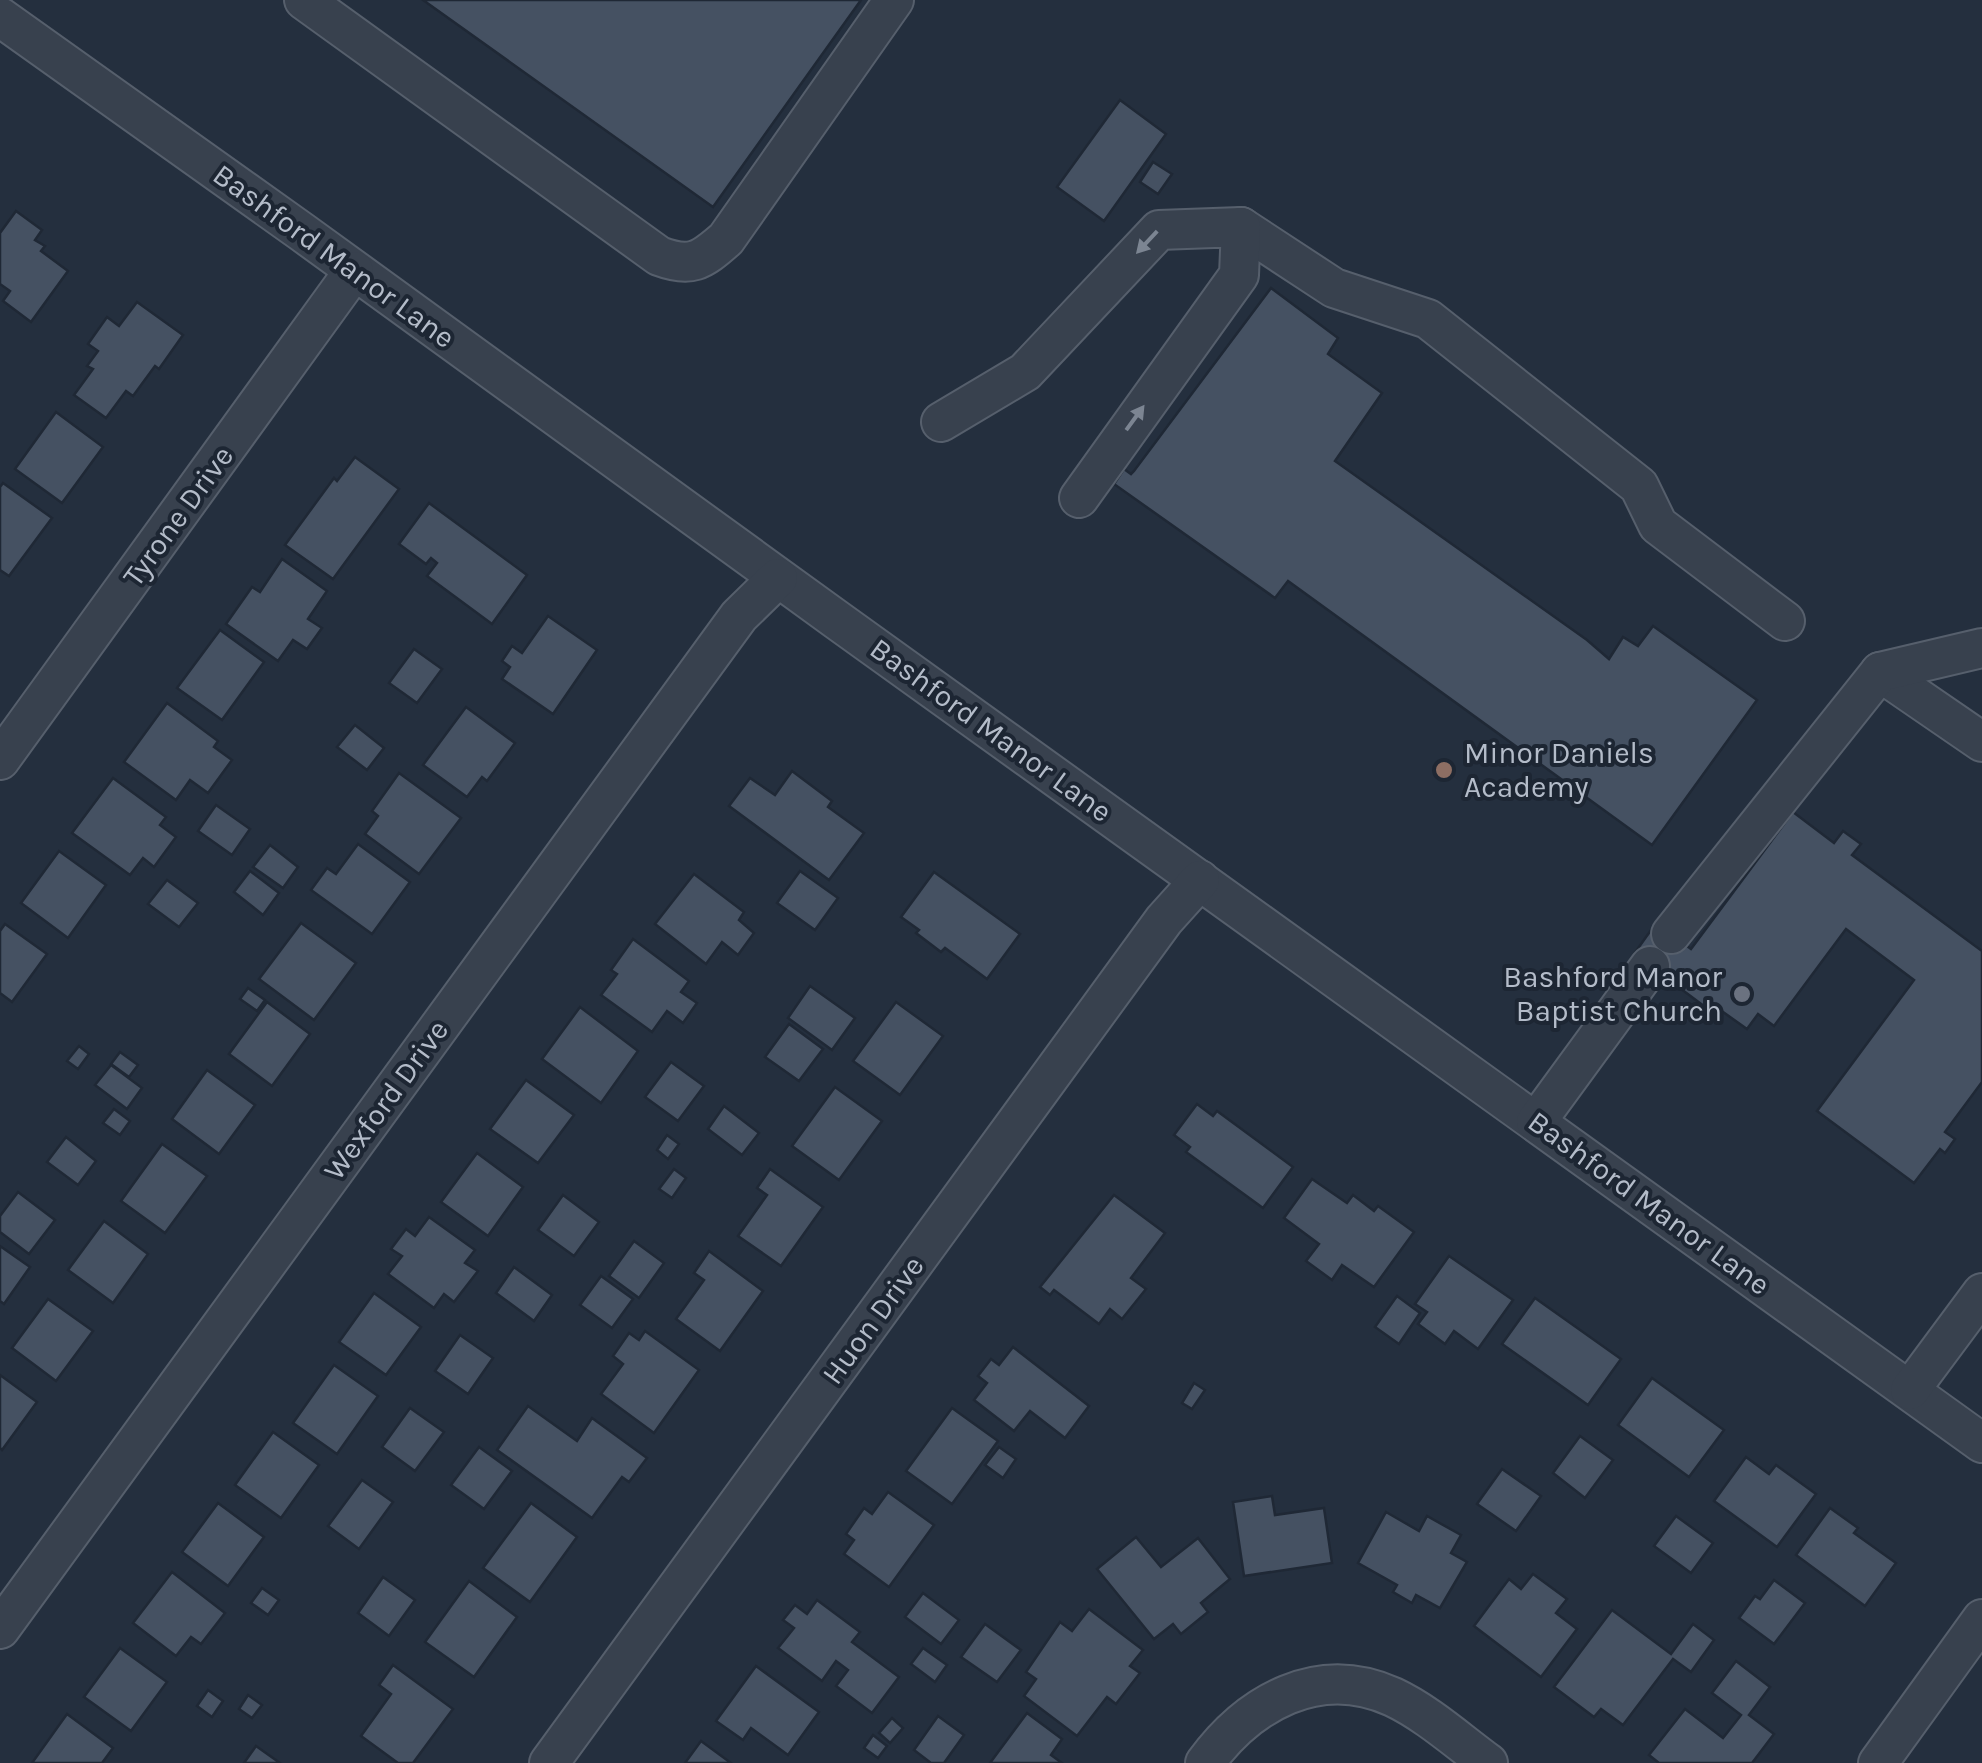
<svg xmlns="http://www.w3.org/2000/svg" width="1982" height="1763" font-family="Karla,sans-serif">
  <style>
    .building { fill: #455162; stroke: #1f2835; stroke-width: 2.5 }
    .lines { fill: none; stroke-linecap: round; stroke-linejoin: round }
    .minor-casing { stroke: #565f6c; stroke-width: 42 }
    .minor { stroke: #38414e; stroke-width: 38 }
    .oneway { fill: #7c8592 }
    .education-dot { fill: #8d6e63; stroke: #1d2633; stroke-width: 4 }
    .worship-dot { fill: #6b7280; stroke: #1d2633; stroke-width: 4 }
    .labels { text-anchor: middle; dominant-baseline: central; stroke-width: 8; stroke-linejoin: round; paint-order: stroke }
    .street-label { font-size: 30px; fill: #b4bcc9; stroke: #1d2633 }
    .poi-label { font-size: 30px; fill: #b4bcc9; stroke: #1d2633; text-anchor: start }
  </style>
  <rect width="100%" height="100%" fill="#242f3e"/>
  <!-- building -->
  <g class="building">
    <polygon points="423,0 861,0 713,207"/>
    <polygon points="1120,100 1166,134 1104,221 1057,187"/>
    <polygon points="1153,162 1172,174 1158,194 1140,182"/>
    <polygon points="16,211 42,230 35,240 45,246 41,251 68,271 31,322 3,301 10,291 0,284 0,233"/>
    <polygon points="1271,288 1338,338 1328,354 1382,393 1335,461 1587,640 1609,659 1623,637 1638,646 1653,626 1757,700 1652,845 1288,581 1275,598 1114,484 1124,469 1131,474 1134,471"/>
    <polygon points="137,302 183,335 159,369 155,366 133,396 126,391 106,418 74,395 93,369 87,366 98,351 88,344 107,317 119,326"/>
    <polygon points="56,412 103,447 62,503 15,469"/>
    <polygon points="355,457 399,489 333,579 285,545 334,478 337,481"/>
    <polygon points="3,483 52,518 9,576 0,570 0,487"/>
    <polygon points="429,503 527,575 492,624 427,576 437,563 431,558 426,564 399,544"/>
    <polygon points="282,559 327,591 308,619 322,628 307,649 293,640 278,661 226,624 252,587 260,592"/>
    <polygon points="548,616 597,650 553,714 502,679 510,667 502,661 512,646 522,653"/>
    <polygon points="220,630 264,662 222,720 177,688"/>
    <polygon points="414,649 442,669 417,703 389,683"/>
    <polygon points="167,703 218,741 214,747 232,760 208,793 190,780 176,800 124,762"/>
    <polygon points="466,707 515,743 487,781 482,777 467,797 423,765"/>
    <polygon points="355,725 384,748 367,770 337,747"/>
    <polygon points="792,771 832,801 828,807 864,833 829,880 729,806 750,778 775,795"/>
    <polygon points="399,773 461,818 419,874 365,834 378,816 372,811"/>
    <polygon points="113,778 166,817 160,825 176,837 154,867 143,858 130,875 72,833"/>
    <polygon points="216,805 250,829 232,855 198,831"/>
    <polygon points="1793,812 1834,843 1843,831 1861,844 1852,855 1982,951 1982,1082 1945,1132 1955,1139 1945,1153 1940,1149 1914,1183 1817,1111 1914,980 1846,929 1774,1026 1758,1014 1747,1029 1716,1007 1712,1012 1634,954 1656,923 1691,949"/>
    <polygon points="358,844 410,882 372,934 311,890 327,868 336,874"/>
    <polygon points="270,845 298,867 283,888 253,867"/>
    <polygon points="59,851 106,885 68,938 21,903"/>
    <polygon points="250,871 279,893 263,915 234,892"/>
    <polygon points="800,871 838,898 815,930 777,903"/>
    <polygon points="934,872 1020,934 987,979 945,948 941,952 916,933 919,930 901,917"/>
    <polygon points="694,874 744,912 739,920 754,933 738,955 722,942 706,964 655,924"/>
    <polygon points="167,880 198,903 179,927 148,904"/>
    <polygon points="301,923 356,963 314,1020 259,979"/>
    <polygon points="5,924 47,954 12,1002 0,993 0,931"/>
    <polygon points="633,939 689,981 681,992 697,1003 683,1023 667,1011 652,1032 601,995 617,974 611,970"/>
    <polygon points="810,986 855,1018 832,1050 788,1018"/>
    <polygon points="248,988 265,1000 257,1011 240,999"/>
    <polygon points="267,1002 310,1034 272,1086 229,1054"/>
    <polygon points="896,1002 943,1036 900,1095 853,1061"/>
    <polygon points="580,1007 638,1051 601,1103 542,1059"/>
    <polygon points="789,1024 823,1049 799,1081 765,1057"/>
    <polygon points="79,1046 89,1054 78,1069 67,1061"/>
    <polygon points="120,1052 138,1065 129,1077 111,1064"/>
    <polygon points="671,1062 704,1086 678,1121 645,1097"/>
    <polygon points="111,1065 142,1088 127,1109 95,1085"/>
    <polygon points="207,1070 255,1105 219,1154 172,1119"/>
    <polygon points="526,1080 574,1115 538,1163 490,1129"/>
    <polygon points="835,1087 882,1121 839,1180 792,1146"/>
    <polygon points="1197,1104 1213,1116 1217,1111 1293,1167 1263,1208 1186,1152 1190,1147 1174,1135"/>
    <polygon points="724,1106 759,1133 742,1155 708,1129"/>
    <polygon points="114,1109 130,1121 120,1135 103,1123"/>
    <polygon points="667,1135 679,1144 668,1159 657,1150"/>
    <polygon points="66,1137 96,1161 78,1185 47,1162"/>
    <polygon points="162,1144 207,1176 165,1233 121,1201"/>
    <polygon points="477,1153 523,1187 488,1236 441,1202"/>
    <polygon points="674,1169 686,1178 672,1198 659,1189"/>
    <polygon points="770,1169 823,1207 781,1266 738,1236 767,1195 757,1188"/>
    <polygon points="1312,1179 1347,1203 1353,1195 1374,1211 1378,1206 1414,1232 1374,1287 1342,1265 1332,1280 1306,1261 1319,1244 1284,1218"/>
    <polygon points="18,1192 55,1220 29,1254 0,1232 0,1216"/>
    <polygon points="563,1195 599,1222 574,1256 538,1230"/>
    <polygon points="1114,1195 1165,1233 1131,1278 1146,1289 1122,1319 1110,1309 1099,1324 1054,1290 1050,1295 1040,1287"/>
    <polygon points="429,1217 475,1250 465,1263 478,1271 454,1302 444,1294 434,1308 388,1274 402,1256 391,1249 406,1229 415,1236"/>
    <polygon points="104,1221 148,1254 113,1303 68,1270"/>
    <polygon points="634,1241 664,1263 639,1298 609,1276"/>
    <polygon points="0,1246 30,1267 4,1304 0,1301"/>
    <polygon points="709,1251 763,1291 720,1351 676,1319 704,1280 694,1273"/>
    <polygon points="1449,1256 1513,1300 1478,1349 1454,1331 1445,1344 1418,1324 1427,1312 1415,1304"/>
    <polygon points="514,1267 552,1295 534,1321 496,1293"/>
    <polygon points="601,1276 633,1299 612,1328 580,1305"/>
    <polygon points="374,1293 421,1327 386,1375 339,1342"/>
    <polygon points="1397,1296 1420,1313 1399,1344 1375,1327"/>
    <polygon points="1535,1298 1621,1359 1588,1405 1502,1344"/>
    <polygon points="48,1299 93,1331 56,1381 12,1348"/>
    <polygon points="645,1331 699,1370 654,1433 601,1394 623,1364 613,1356 629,1333 639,1340"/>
    <polygon points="460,1335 493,1358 468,1394 435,1371"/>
    <polygon points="1013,1347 1089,1406 1065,1438 1030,1411 1014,1431 974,1400 987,1383 978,1376 991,1359 999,1365"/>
    <polygon points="334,1365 378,1396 337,1454 293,1423"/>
    <polygon points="0,1375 37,1402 2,1450 0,1448"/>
    <polygon points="1652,1378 1724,1430 1689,1477 1618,1425"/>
    <polygon points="1194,1383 1205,1390 1192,1409 1182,1403"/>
    <polygon points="528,1406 577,1441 592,1418 647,1458 629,1482 622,1477 592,1518 497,1450"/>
    <polygon points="410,1408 444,1432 415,1471 382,1447"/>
    <polygon points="952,1408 998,1441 952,1504 906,1471"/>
    <polygon points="273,1432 319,1465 281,1518 235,1485"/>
    <polygon points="1580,1436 1613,1460 1585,1498 1553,1473"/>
    <polygon points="479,1447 512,1471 484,1509 451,1485"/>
    <polygon points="999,1447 1016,1459 1003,1478 985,1465"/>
    <polygon points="1746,1457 1769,1474 1776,1465 1816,1494 1777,1547 1714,1501"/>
    <polygon points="1502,1469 1541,1496 1516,1531 1477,1504"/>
    <polygon points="362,1480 393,1502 359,1549 328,1526"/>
    <polygon points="888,1492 934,1525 889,1587 844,1554 854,1540 846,1534 864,1508 872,1514"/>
    <polygon points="1272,1496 1275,1515 1324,1508 1332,1563 1244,1576 1233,1502"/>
    <polygon points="218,1503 264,1537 228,1586 182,1552"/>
    <polygon points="531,1503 577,1537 530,1602 483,1568"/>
    <polygon points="1830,1508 1858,1528 1854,1533 1896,1563 1865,1606 1796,1555"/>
    <polygon points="1386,1512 1419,1531 1427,1516 1461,1535 1451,1553 1467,1562 1440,1608 1416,1595 1412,1603 1393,1592 1397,1585 1358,1563"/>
    <polygon points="1676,1516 1713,1543 1691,1573 1654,1546"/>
    <polygon points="1136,1537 1161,1567 1198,1538 1230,1579 1201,1603 1208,1612 1181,1634 1173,1624 1154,1639 1097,1569"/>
    <polygon points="172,1572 225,1613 201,1644 191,1637 176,1656 133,1623"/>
    <polygon points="1533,1574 1567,1599 1556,1613 1577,1629 1541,1677 1474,1626 1509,1579 1521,1589"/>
    <polygon points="383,1577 415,1600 389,1636 358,1613"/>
    <polygon points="1774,1580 1805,1603 1774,1644 1739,1618 1755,1596 1760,1599"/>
    <polygon points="469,1581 517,1617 474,1677 425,1642"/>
    <polygon points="262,1588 279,1600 268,1615 251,1603"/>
    <polygon points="923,1593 959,1620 941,1644 905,1617"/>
    <polygon points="817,1600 860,1632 852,1642 899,1677 872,1713 836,1686 848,1670 836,1661 822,1681 778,1648 794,1628 783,1620 795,1605 807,1614"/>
    <polygon points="1089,1609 1143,1650 1130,1666 1140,1673 1116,1704 1107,1697 1077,1736 1024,1696 1036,1679 1026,1672 1060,1622 1072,1631"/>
    <polygon points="1612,1610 1671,1654 1693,1624 1714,1640 1691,1672 1673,1659 1623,1725 1601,1709 1594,1717 1554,1687"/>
    <polygon points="985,1624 1021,1650 997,1682 961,1657"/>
    <polygon points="120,1648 167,1682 131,1731 84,1697"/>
    <polygon points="923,1648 947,1665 935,1682 911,1664"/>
    <polygon points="1736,1661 1770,1687 1749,1715 1774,1734 1752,1763 1659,1763 1649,1755 1685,1709 1723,1738 1741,1715 1712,1693"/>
    <polygon points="393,1665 453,1709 413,1763 398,1763 361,1736 391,1694 379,1685"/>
    <polygon points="756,1666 819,1712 788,1755 751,1728 743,1740 716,1721"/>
    <polygon points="208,1690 223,1701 212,1717 197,1706"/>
    <polygon points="248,1695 262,1705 252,1718 239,1709"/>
    <polygon points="1027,1713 1062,1739 1051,1755 1062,1763 990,1763"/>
    <polygon points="67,1714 113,1748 102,1763 32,1763"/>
    <polygon points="938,1716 964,1735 944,1763 931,1763 914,1750"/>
    <polygon points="892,1718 903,1728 890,1743 879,1733"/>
    <polygon points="873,1735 887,1746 878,1758 864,1748"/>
    <polygon points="701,1741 731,1763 685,1763"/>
    <polygon points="256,1746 280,1763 244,1763"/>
  </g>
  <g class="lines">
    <defs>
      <g id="minor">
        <path d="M 304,0 L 659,256 C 691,268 701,261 726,239 L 894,0"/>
        <polyline points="0,17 302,232 837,620 1982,1443"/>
        <polyline points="1241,227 1334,288 1428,319 1639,486 1658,525 1785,621"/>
        <polyline points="941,422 1025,372 1159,230 1241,227 1239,275 1079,498"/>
        <polyline points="1880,672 1982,742"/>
        <polyline points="0,760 354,271"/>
        <polyline points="1671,934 1880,672 1982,648"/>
        <polyline points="1536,1122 1650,966"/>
        <polyline points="1910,1390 1982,1293"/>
        <polyline points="0,1629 739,616 778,578"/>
        <polyline points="549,1763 1164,920 1200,880"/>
        <path d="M 1205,1763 C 1249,1703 1318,1663 1393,1697 C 1427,1713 1458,1741 1488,1763"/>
        <polyline points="1878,1763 1982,1619"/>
      </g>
    </defs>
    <!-- minor casing -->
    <use href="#minor" class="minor-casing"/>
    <!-- minor -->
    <use href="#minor" class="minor"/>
  </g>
  <!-- one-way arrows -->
  <defs><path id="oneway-solid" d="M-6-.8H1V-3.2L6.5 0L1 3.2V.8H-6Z" transform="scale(2.5)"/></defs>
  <g class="oneway">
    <use href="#oneway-solid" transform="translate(1147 242) rotate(133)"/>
    <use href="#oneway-solid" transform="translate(1135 418) rotate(-54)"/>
  </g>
  <!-- markers -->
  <circle class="education-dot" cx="1444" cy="770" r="10"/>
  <circle class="worship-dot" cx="1742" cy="994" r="10"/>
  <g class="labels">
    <!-- street labels -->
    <g class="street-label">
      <text transform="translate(334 256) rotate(36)">Bashford Manor Lane</text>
      <text transform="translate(178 516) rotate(-54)">Tyrone Drive</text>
      <text transform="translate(991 730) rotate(36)">Bashford Manor Lane</text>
      <text transform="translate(386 1100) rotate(-54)">Wexford Drive</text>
      <text transform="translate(1649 1203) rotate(36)">Bashford Manor Lane</text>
      <text transform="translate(873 1320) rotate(-54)">Huon Drive</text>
    </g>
    <!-- poi labels -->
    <g class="poi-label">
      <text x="1464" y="753">Minor Daniels<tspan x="1464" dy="34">Academy</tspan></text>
      <text x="1722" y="977" text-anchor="end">Bashford Manor<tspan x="1722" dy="34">Baptist Church</tspan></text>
    </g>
  </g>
</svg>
